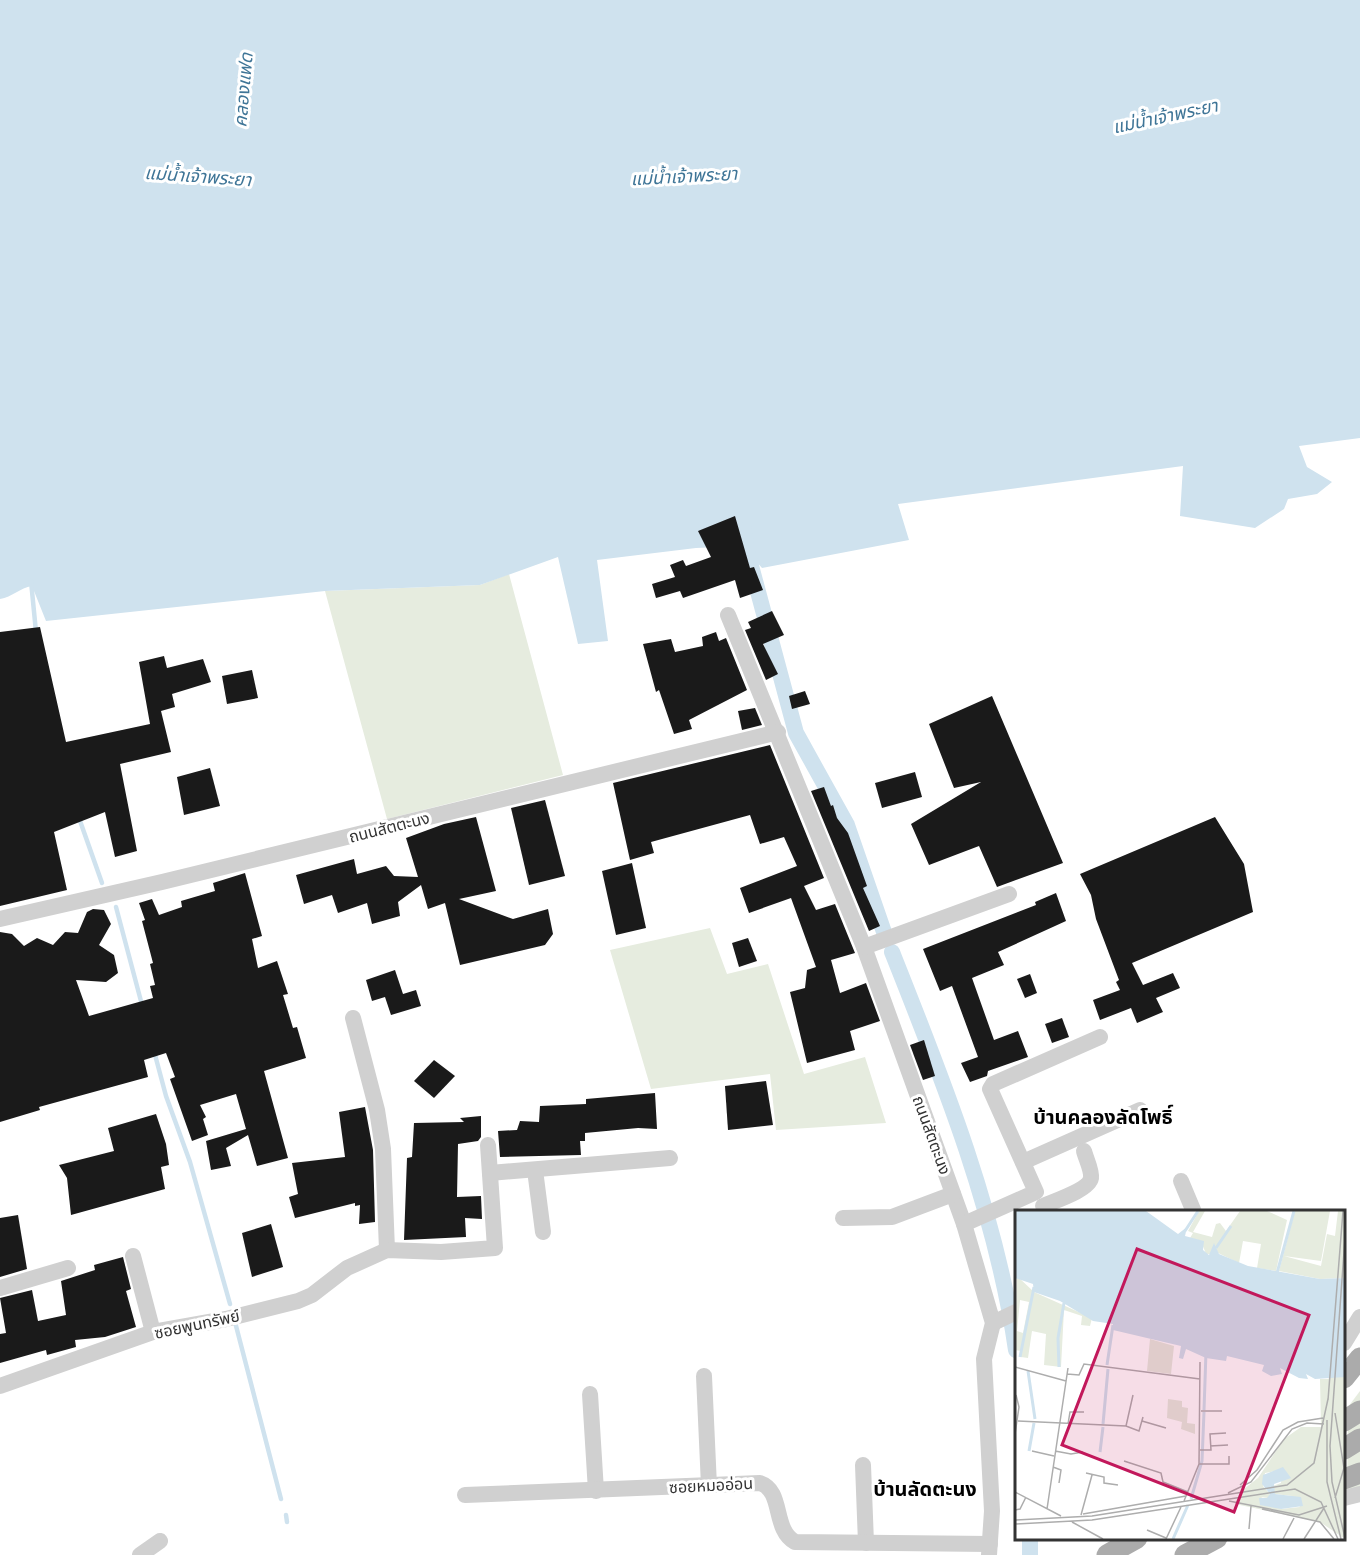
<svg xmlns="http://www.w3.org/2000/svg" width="1360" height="1555" font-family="Inter,'Noto Sans Thai',sans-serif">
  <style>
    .green { fill: #e6ecdf }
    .water { fill: #cfe2ee }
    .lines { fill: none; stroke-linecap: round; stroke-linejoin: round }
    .stream { stroke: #cfe2ee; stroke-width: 4.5 }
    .canal { stroke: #cfe2ee; stroke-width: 16 }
    .building { fill: #1a1a1a }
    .minor { stroke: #d0d0d0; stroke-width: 16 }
    .major { stroke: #ababab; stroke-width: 21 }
    .labels { text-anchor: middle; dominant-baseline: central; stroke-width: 6; stroke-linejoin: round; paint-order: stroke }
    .street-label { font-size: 16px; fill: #333; stroke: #fff }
    .water-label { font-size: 18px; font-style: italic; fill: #3f7597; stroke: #fff }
    .quarter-label { font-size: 20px; font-weight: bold; fill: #000; stroke: #fff }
    .inset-river { fill: none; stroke: #cfe2ee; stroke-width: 3 }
    .inset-road { fill: none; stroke: #adadad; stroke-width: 1.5 }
    .view { fill: #c2185b; fill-opacity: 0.15; stroke: #c2185b; stroke-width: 3 }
    .inset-edge { fill: none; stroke: #333; stroke-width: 3 }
  </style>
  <rect width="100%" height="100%" fill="#fff"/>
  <!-- green -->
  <g class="green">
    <polygon points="509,574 563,775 387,819 325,591 480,585"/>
    <polygon points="710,928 727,974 768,964 804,1074 865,1057 886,1123 776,1130 770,1074 651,1089 610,950"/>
    <polygon points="1360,1391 1360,1495 1347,1497 1348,1407"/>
  </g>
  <!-- water -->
  <path class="water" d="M 0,0 L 1360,0 L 1360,438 L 1299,446 L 1307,467 L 1332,482 L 1317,494 L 1288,499 L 1284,509 L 1255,528 L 1180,516 L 1183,466 L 898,504 L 909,540 L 762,568 L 743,546 L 696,548 L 597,560 L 608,641 L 578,644 L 558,557 L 480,585 L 325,591 L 46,621 L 32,586 C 20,588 12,597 0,599 Z"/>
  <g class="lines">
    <!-- stream -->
    <g class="stream">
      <polyline points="31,581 36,632"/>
      <polyline points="79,818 102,883"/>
      <polyline points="116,907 142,1005"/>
      <polyline points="154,1051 166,1096 190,1162 230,1304"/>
      <polyline points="235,1322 281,1499"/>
      <polyline points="286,1515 287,1522"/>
    </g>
    <!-- canal -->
    <g class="canal">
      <polyline points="744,530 746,547 796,733 847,825 885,935"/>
      <path d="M 892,952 C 943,1080 996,1212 1016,1350"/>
      <polyline points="1030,1555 1030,1538"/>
    </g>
  </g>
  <!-- building -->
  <g class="building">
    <polygon points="735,516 750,568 754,567 763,590 740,598 735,580 683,598 680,591 656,598 652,584 675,577 670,565 683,560 686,566 711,557 698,531"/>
    <polygon points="772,611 784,635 763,644 778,674 766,680 745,630 751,628 748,622"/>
    <polygon points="40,627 66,742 150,724 139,662 164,656 167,668 203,659 211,682 172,694 175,707 161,711 171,752 120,764 137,851 115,857 105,812 54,832 67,890 0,906 0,632"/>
    <polygon points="716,632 719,641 726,638 747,690 689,720 692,729 674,734 659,690 656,692 643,644 671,639 675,652 703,646 702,637"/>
    <polygon points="252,670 258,698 227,704 222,676"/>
    <polygon points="805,691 810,704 792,709 789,696"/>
    <polygon points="992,696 1063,863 997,887 979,846 929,865 911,824 981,782 954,788 929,724"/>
    <polygon points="755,708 762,725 742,730 738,711"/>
    <polygon points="770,745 824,878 804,886 816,910 835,904 855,953 831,960 840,993 866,983 880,1021 850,1031 855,1050 807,1063 790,992 805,988 807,970 816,967 791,898 749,913 740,888 797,866 784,837 760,844 750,815 651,842 654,853 630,860 613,783"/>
    <polygon points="210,768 220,806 184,815 177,777"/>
    <polygon points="915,772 922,797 882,808 875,783"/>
    <polygon points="824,787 831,806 833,805 837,818 848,833 867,886 863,888 880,926 869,931 811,791"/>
    <polygon points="545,800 565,876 529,885 511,808"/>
    <polygon points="476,817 496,891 459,899 513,919 548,909 553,934 545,945 460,965 445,903 428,909 421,885 398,902 400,916 372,924 367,903 338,913 332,895 304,904 296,875 354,859 357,874 386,866 394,876 418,877 406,838 444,824"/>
    <polygon points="1215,817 1244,864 1253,912 1132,963 1143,985 1173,973 1180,988 1156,998 1163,1012 1137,1023 1131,1008 1100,1020 1093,1000 1120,990 1116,982 1119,980 1096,919 1091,895 1080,874"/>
    <polygon points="632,863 646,928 616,935 602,871"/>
    <polygon points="245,873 262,936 252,939 258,968 277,961 288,994 283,995 293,1028 297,1027 306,1058 264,1071 288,1158 257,1166 248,1135 226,1148 231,1166 211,1170 206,1141 246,1129 236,1094 200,1105 206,1117 203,1119 208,1135 192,1141 170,1079 175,1077 166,1053 144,1060 148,1077 39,1107 40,1110 0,1122 0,932 12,934 24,946 37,938 53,945 65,932 78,933 87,912 93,909 104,910 111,924 99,945 114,955 118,973 106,982 76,980 89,1016 153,998 150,986 155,985 150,964 153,963 142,921 145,920 139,903 152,899 159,915 182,907 181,901 215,891 213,883"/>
    <polygon points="1056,893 1066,921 998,952 1004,965 972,978 994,1040 1018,1031 1028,1057 988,1071 987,1076 970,1082 961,1063 978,1057 952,986 940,991 923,949 1036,905 1035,902"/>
    <polygon points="748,938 757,961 739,967 732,943"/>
    <polygon points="395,970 403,994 416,990 421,1006 391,1015 385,997 372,1001 366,980"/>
    <polygon points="1030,974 1037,993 1025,998 1017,979"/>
    <polygon points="1062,1018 1069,1037 1052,1043 1045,1024"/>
    <polygon points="924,1040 935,1076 923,1080 910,1045"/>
    <polygon points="434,1060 455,1076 434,1098 414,1081"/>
    <polygon points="766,1081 773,1125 728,1130 725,1086"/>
    <polygon points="655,1093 657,1129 638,1128 585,1133 585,1141 580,1141 581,1155 500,1157 498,1131 517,1130 520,1121 539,1122 540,1106 586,1104 586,1099"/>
    <polygon points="365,1107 373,1150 375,1222 359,1224 360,1205 355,1206 355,1203 295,1218 289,1197 298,1194 292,1163 345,1157 339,1112"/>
    <polygon points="156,1114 166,1144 169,1165 161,1167 165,1189 71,1215 67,1178 59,1165 114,1151 108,1128"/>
    <polygon points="481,1116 481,1137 478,1141 458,1144 457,1197 481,1196 482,1219 465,1218 466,1237 404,1240 407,1158 412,1157 414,1123 464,1122 460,1118"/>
    <polygon points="18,1215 27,1269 0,1277 0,1218"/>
    <polygon points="271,1224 283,1267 252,1277 242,1233"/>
    <polygon points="123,1257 131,1289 126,1291 136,1327 105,1337 75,1340 76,1347 47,1355 46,1350 0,1363 0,1334 6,1333 0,1298 32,1290 38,1321 66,1315 61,1281 95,1270 94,1265"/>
  </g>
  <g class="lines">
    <!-- minor -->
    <g class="minor">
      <polyline points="728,615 864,947 964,1224 993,1323 984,1359 992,1511 989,1555"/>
      <polyline points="0,919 162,882 778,732"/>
      <polyline points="864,947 1009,894"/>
      <polyline points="353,1018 377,1110 383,1149 387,1250"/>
      <polyline points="1023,1162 1140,1110"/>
      <polyline points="535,1170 543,1232"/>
      <polyline points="490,1173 670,1158"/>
      <polyline points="1181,1181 1194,1212"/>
      <path d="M 1043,1206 C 1054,1201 1089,1190 1091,1178 C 1092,1170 1086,1159 1084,1151"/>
      <polyline points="843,1218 892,1217 953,1194"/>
      <polyline points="964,1224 1036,1192 990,1089 993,1084 1100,1037"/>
      <polyline points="133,1256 153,1332"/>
      <polyline points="0,1288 68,1268"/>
      <polyline points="993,1323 1016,1312"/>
      <polyline points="1344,1343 1360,1317"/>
      <polyline points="704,1376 709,1486"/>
      <polyline points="0,1386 153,1332 226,1319 298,1301 312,1295 347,1268 387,1250 441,1252 495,1248 488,1145"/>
      <polyline points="590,1394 596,1491"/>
      <polyline points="863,1465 866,1543"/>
      <path d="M 465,1495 L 760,1483 C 784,1491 772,1529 795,1542 L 990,1544"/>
      <polyline points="1344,1498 1360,1494"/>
      <polyline points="140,1555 160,1541"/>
    </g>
    <!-- major -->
    <g class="major">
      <polyline points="1344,1378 1360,1358"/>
      <polyline points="1344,1421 1360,1411"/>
      <polyline points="1344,1449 1360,1439"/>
      <polyline points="1344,1479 1360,1473"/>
      <polyline points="1107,1555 1137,1538"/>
      <polyline points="1185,1555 1217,1538"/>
    </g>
  </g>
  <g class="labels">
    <!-- street labels -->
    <g class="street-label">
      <text transform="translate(389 827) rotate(-14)">ถนนสัตตะนง</text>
      <text transform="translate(932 1135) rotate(70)">ถนนสัตตะนง</text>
      <text transform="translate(197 1324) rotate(-12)">ซอยพูนทรัพย์</text>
      <text transform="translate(711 1485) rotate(-3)">ซอยหมออ่อน</text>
    </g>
    <!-- water labels -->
    <g class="water-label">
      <text transform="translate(243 90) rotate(-85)">คลองแฟด</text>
      <text transform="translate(1165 116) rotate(-12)">แม่น้ำเจ้าพระยา</text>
      <text transform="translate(198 176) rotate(4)">แม่น้ำเจ้าพระยา</text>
      <text transform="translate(684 176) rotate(-3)">แม่น้ำเจ้าพระยา</text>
    </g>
    <!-- quarter labels -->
    <g class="quarter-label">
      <text x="1103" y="1117">บ้านคลองลัดโพธิ์</text>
      <text x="925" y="1489">บ้านลัดตะนง</text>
    </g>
  </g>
  <!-- overview -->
  <g transform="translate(1015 1210)">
    <rect width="330" height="330" fill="#fff"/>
    <path d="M 184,1 L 190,1 L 178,22 L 197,27 L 201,14 L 205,13 L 211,21 L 225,1 L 252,1 L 272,10 L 261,61 L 242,58 L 246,34 L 228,31 L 224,53 L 203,43 L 199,34 L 197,44 L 191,44 L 186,31 L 175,28 L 178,23 L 173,21 ZM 280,1 L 315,1 L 306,51 L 269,46 L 306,56 L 312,24 L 320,26 L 323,1 L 330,1 L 330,68 L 305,69 L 264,61 ZM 2,66 L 19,82 L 77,108 L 75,116 L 66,115 L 67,106 L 49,100 L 46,157 L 29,155 L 31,124 L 17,121 L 13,148 L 6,147 L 6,141 L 0,140 ZM 5,90 L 14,92 L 8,123 L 2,121 ZM 135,129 L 159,136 L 156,164 L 132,161 ZM 312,166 L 330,167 L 330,329 L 305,312 L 220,294 L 225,282 L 243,268 L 269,229 L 286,217 L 306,217 L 305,169 L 314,169 ZM 267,260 L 266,273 L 258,276 L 260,284 L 277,286 L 285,297 L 266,299 L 246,287 L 253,288 L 255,284 L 248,276 L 250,263 ZM 153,189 L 167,191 L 167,197 L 173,198 L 172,213 L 180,214 L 180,224 L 166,219 L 167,212 L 152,208 Z" fill="#e6ecdf" fill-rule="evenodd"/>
    <path d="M 0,1 L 131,1 L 163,24 L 172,17 L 170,26 L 189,31 L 188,40 L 194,45 L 199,33 L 204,44 L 233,56 L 305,69 L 330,68 L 330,167 L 300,169 L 291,164 L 293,169 L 284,168 L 265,158 L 267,164 L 256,166 L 247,161 L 249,155 L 212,146 L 211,151 L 191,148 L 171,139 L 168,149 L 164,148 L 166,136 L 98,120 L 98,114 L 78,111 L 45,91 L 19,82 L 18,74 L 0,68 ZM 268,257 L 276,268 L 259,274 L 260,284 L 286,287 L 288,296 L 266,299 L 245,295 L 244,288 L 252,288 L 255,284 L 247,274 L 248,265 Z" fill="#cfe2ee"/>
    <path class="inset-river" d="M 170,21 L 183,1M 201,38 L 216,16M 262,63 L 279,1M 326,117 L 330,152M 5,147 L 19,77M 92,155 L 98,115M 44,157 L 43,128 L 49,93M 13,161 L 20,209M 189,200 L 191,142M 88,214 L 93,159M 14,241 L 19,213M 85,242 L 88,217M 176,289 L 187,251 L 189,202M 158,329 L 173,295"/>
    <path class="inset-road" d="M 330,28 L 315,236 L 317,272 L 330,328M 0,157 L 51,171M 52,164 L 64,165 L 69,154 L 185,169M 313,190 L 328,1M 186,201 L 207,201M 320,203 L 329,258 L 320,288M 312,210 L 312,272 L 326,329M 3,211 L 111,216 L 124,221 L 128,207M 127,211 L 151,218M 53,214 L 55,202 L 69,202M 111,216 L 118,185M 0,224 L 4,197 L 1,185M 195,236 L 213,235M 185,240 L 196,240 L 195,224 L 211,223M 17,241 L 39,246M 40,241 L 56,244 L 68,242M 109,251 L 146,263 L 148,272 L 173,282M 184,254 L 214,254 L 214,246M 38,257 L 46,260 L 44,273M 71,263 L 89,267 L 89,273 L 103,275M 225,275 L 242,260 L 268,220 L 283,212 L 308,208M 0,282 L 46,306M 213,283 L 236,272 L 277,219 L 292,213 L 309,214M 169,291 L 184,254 L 185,152M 214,291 L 284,305 L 312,296M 330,291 L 330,317M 32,299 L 53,158M 247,299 L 305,312 L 319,329M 0,300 L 5,299 L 11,287M 68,304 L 171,286M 66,305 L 77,265M 0,310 L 77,306 L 272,275 L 299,253 L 313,189M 57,312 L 88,329M 0,314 L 77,310 L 280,279 L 306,292 L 323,329M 234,319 L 236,296M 132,320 L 151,328M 151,329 L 166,297M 268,329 L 279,308M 289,329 L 309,298"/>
    <path class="view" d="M 122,39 L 294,105 L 219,302 L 47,235 Z"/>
    <rect width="330" height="330" class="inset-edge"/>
  </g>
</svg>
